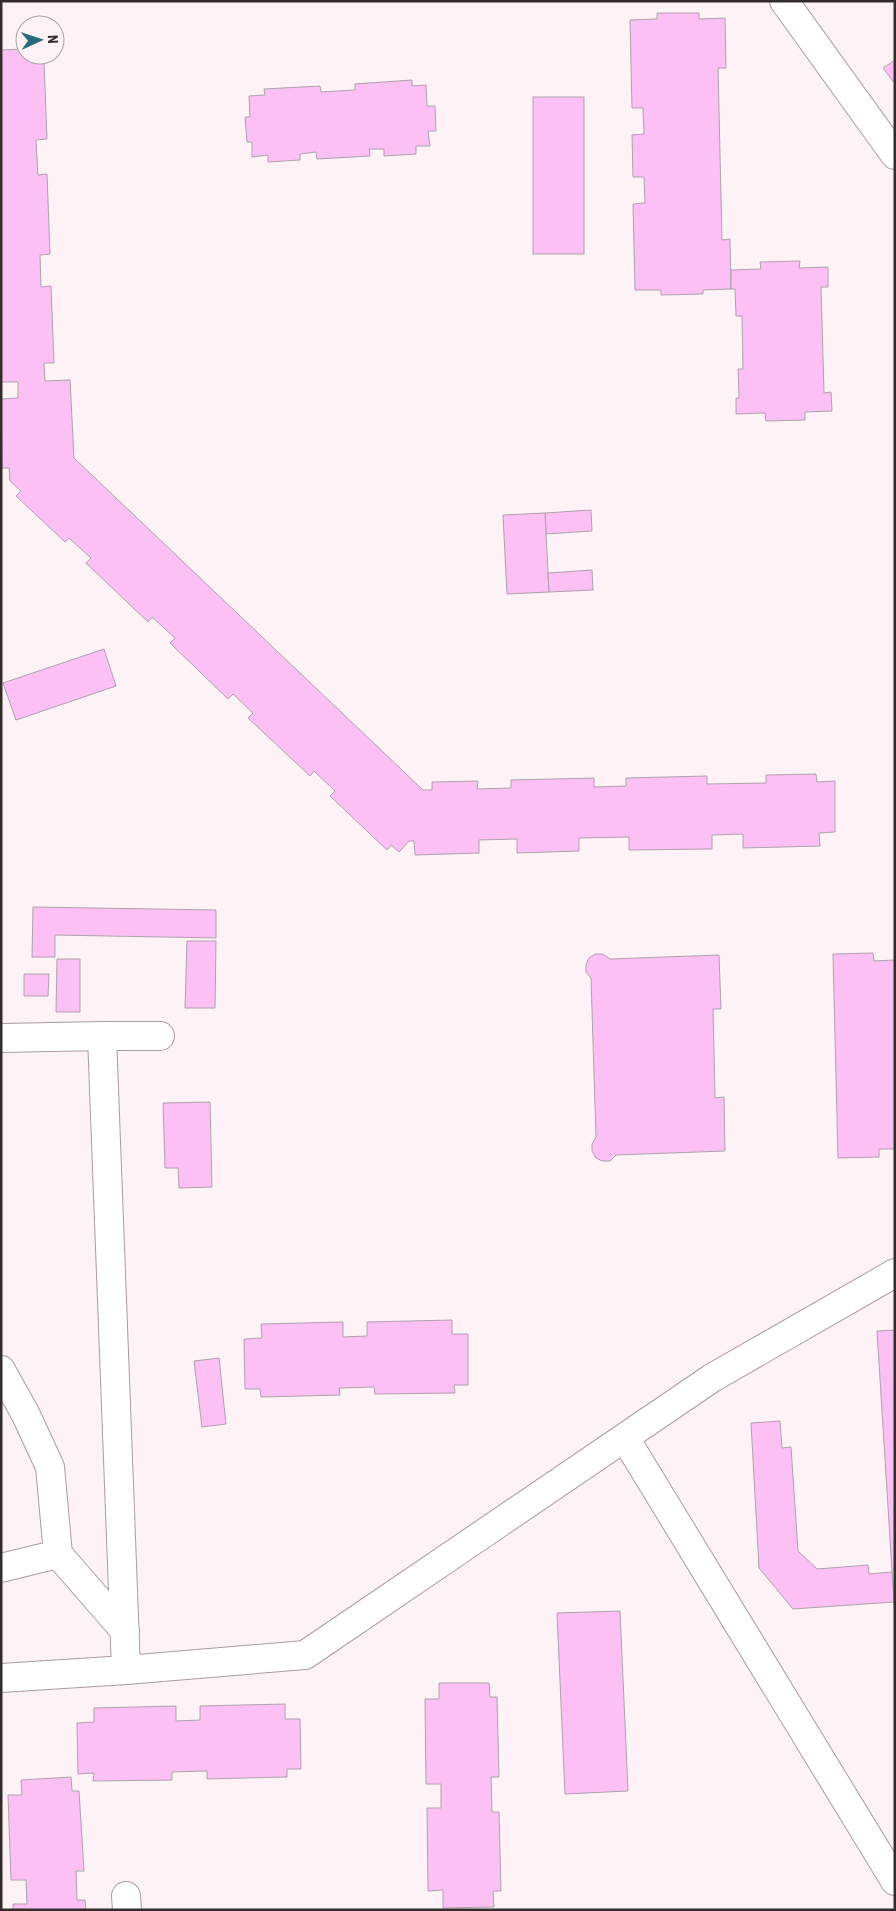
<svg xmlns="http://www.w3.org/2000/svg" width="896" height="1911" font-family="'Roboto Condensed',sans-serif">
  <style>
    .building { fill: #fcc0f5; stroke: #ada2ac }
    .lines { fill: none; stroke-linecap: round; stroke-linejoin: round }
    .street-casing { stroke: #aa9b9f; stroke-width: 30 }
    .street { stroke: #fff; stroke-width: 28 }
  </style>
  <rect width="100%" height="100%" fill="#fdf3f6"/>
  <!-- building -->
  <g class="building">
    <polygon points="657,13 699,13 699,19 725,18 726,68 718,68 722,240 730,239 731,289 703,290 703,294 661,295 661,290 635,290 633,204 645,203 644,177 633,177 632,135 644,134 643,108 632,108 630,20 657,19"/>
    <polygon points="25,49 25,55 33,55 33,63 44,62 47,139 36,140 38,175 47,174 50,254 40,255 41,287 51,286 54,363 44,363 45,381 70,380 74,458 423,790 432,790 432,782 435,782 478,781 477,789 511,788 511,780 594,778 594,787 626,786 626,778 707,776 707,784 766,783 766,775 816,774 817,782 835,781 835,832 819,833 820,846 743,848 743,834 712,835 712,849 629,850 629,837 579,838 579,851 517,853 517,839 479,840 479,853 415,855 414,841 409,841 399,852 391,845 387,850 330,796 335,791 314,771 310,776 248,718 253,713 233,694 228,699 170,643 175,638 152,617 148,622 86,563 91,558 69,538 65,542 16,496 21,491 10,481 9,468 2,468 1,399 18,398 18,382 1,382 1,50"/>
    <polygon points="895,60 895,84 883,68"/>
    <polygon points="412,80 412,86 426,85 427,106 435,106 436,131 428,131 430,146 416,146 416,154 384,156 384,149 369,149 370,156 317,159 316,152 300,154 300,160 268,162 268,155 252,157 252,142 247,142 245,117 250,117 249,96 265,95 264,89 320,86 321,92 355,90 355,84"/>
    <rect x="533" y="97" width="51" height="157"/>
    <polygon points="800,261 799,268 828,267 828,287 821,287 824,393 831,392 832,411 805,412 805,420 766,421 765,413 736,414 736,398 739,398 738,369 743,369 742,316 736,316 735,289 731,289 731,270 761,269 760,262"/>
    <polygon points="591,510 592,531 546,534 545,513"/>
    <polygon points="545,513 549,592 507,594 503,515"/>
    <polygon points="592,570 593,590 549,592 548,573"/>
    <polygon points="104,649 116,686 16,720 3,683"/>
    <polygon points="33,907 216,910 216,938 55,935 55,957 32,957"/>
    <polygon points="187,941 216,941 215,1008 185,1008"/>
    <polygon points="873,953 874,961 895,960 895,1149 879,1149 879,1157 838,1158 833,954"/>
    <polygon points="595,954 603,954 610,959 719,955 721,1009 713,1009 715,1098 724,1097 725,1151 616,1155 610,1161 602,1161 596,1158 592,1151 592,1144 596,1137 591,978 586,972 586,965 589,958"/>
    <polygon points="57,959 80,959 80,1012 56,1012"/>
    <polygon points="24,974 49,974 48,996 24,996"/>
    <polygon points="210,1102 212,1187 179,1188 178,1168 165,1168 163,1103"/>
    <polygon points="452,1320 452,1334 468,1334 468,1385 454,1385 455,1393 375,1394 374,1387 339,1388 340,1395 261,1397 260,1389 245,1389 244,1339 262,1338 261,1324 343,1322 343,1337 367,1336 367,1322"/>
    <polygon points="895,1330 895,1619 877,1331"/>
    <polygon points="219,1358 226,1424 202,1427 194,1361"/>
    <polygon points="780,1421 782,1448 791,1447 798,1551 817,1569 868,1565 869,1574 892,1572 894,1602 793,1609 759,1568 751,1423"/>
    <polygon points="620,1611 628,1791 565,1794 557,1613"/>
    <polygon points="439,1683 489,1683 490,1697 497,1697 499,1777 491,1777 492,1812 499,1812 501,1891 493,1891 494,1907 443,1908 443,1890 428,1891 427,1808 441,1808 441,1784 426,1784 425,1699 439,1699"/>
    <polygon points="285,1704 285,1719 300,1719 301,1769 287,1769 287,1777 207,1779 207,1771 172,1772 172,1780 93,1781 94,1773 78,1774 77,1723 94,1722 94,1708 176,1706 176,1721 200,1720 200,1706"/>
    <polygon points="71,1777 72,1791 79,1791 84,1871 76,1871 77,1900 85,1900 86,1910 13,1910 13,1904 27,1904 26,1880 11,1880 8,1795 22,1795 21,1780"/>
  </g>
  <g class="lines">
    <defs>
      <g id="street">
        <polyline points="784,1 895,155"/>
        <polyline points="102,1036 160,1036"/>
        <polyline points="1,1038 102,1036 126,1670"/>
        <polyline points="1,1370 26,1415 50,1467 58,1554"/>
        <polyline points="625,1438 895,1881"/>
        <polyline points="1,1568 58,1554 125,1631"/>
        <polyline points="1,1678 126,1670 305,1655 712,1378 895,1273"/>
        <polyline points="126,1896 127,1910"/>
      </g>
    </defs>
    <!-- street casing -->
    <use href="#street" class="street-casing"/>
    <!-- street -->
    <use href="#street" class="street"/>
  </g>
  <!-- border -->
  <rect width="896" height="1911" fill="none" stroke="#322c2d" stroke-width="5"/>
  <!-- north arrow -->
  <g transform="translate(40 40) rotate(87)"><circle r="24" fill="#fdf3f6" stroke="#aca3a6"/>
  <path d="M0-4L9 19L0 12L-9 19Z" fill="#296b7e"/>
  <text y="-8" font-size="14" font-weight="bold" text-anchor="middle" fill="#322c2d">N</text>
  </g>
</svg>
